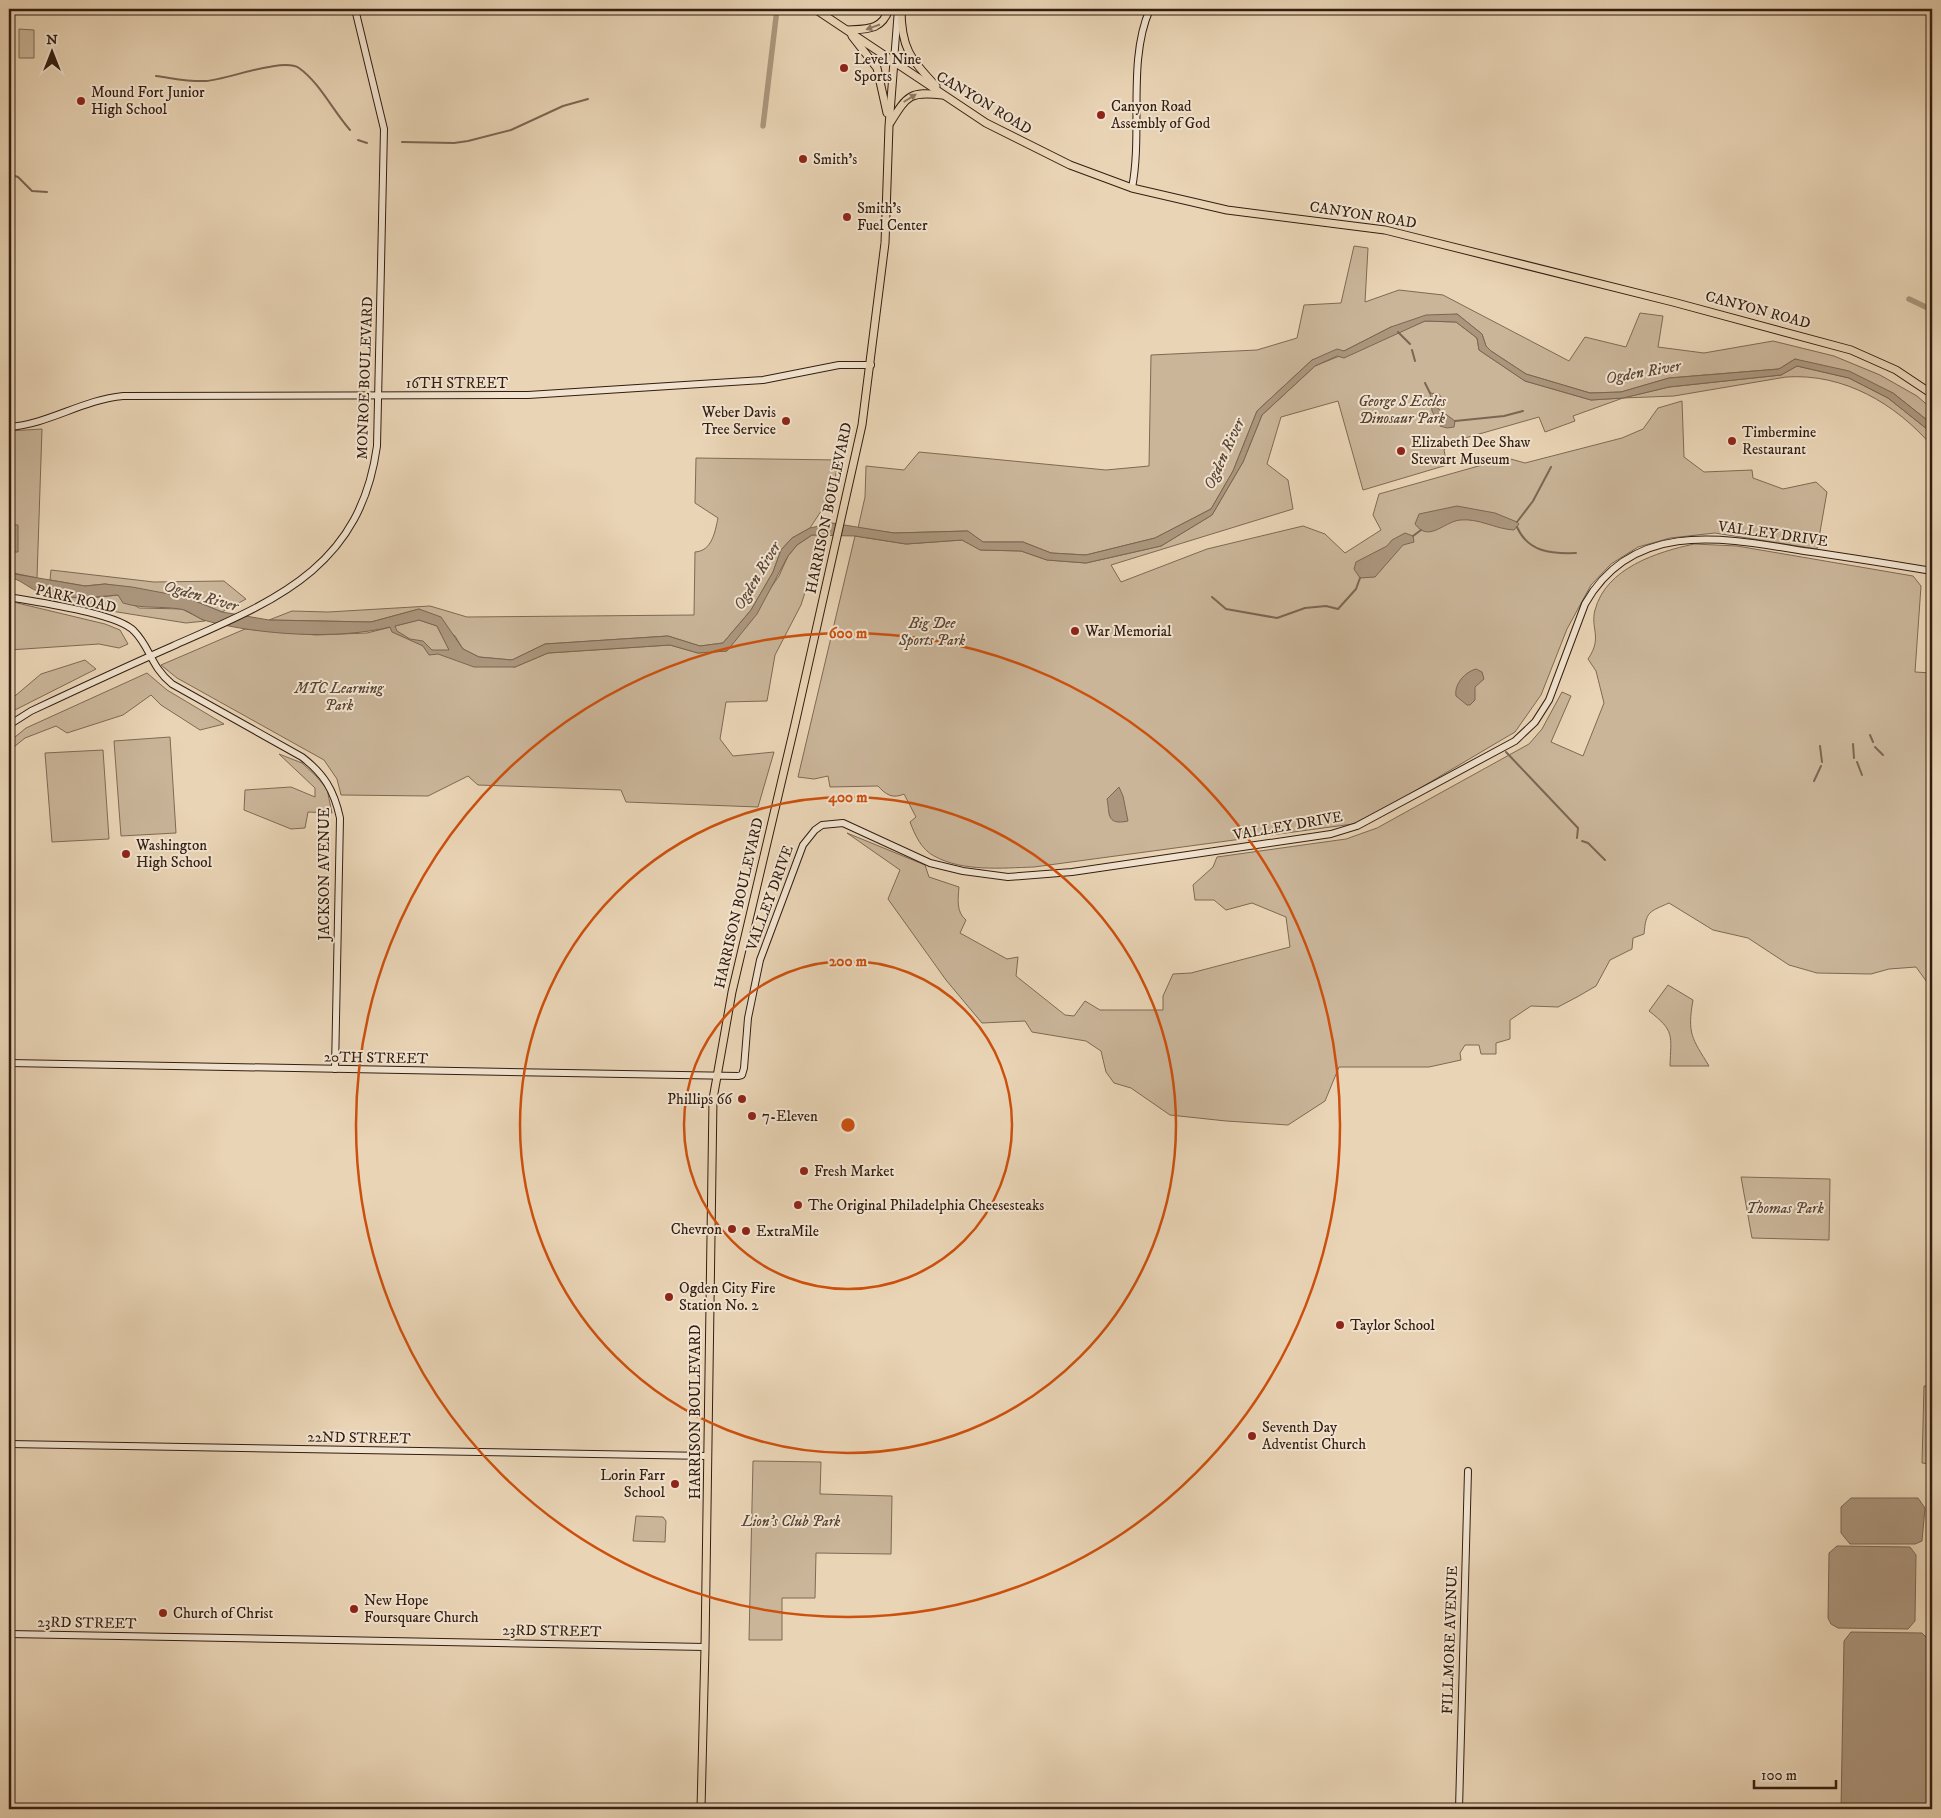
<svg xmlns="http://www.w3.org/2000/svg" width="1941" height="1818" font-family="'IM FELL DW Pica',serif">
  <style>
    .green { fill: #cab599; stroke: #7e6955 }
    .water { fill: #ab967d; stroke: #7b6652; fill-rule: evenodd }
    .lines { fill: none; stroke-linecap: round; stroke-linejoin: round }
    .stream { stroke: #7b6652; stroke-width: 2 }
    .canal { stroke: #ab967d; stroke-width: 5.5 }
    .secondary-casing { stroke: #331d11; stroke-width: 8 }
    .primary-casing { stroke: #331d11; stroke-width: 9 }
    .secondary { stroke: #f1e3cf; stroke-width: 6 }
    .primary { stroke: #e9d4b5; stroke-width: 7 }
    .oneway { fill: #8e7863 }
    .ring { fill: none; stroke: #cd500d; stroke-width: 2.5 }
    .poi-dot { fill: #8f2418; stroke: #f1e3cf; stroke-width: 2 }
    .labels { text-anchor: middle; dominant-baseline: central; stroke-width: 4; stroke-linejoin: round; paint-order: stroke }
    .poi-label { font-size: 15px; fill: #331d11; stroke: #f1e3cf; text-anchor: start }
    .street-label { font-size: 15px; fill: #331d11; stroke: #f1e3cf }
    .park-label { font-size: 15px; font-style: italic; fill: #594333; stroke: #f1e3cf }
    .water-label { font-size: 16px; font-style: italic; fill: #5d4737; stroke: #f1e3cf }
    .centre { fill: #cd500d; stroke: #f1e3cf; stroke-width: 2.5 }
    .ring-label { font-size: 15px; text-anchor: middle; font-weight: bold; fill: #cd500d; stroke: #f1e3cf; stroke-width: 4; stroke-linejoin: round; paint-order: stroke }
  </style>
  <rect width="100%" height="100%" fill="#e9d4b5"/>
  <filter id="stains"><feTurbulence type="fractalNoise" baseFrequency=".004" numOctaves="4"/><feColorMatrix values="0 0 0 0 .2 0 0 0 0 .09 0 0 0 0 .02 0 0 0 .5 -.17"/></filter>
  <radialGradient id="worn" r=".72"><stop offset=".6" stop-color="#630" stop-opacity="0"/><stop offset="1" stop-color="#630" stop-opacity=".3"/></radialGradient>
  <!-- green -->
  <g class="green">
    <polygon points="19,29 34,30 34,58 19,58"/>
    <polygon points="1354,246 1368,248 1365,302 1399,290 1443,295 1569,361 1585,337 1626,347 1640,313 1663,316 1658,347 1704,353 1773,341 1834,356 1880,375 1917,396 1932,409 1932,424 1893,393 1795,359 1779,369 1669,378 1621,392 1590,393 1526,374 1491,351 1486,346 1482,334 1457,314 1391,327 1344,351 1312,360 1257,411 1233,471 1211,509 1155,538 1086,555 1051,553 1023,542 983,542 967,531 894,533 858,528 865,497 866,466 904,470 919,452 1106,470 1149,466 1151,355 1257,350 1297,338 1304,305 1341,303"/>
    <path d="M 1425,321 L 1456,322 L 1477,338 L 1479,350 L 1525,381 L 1591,400 L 1623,398 L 1669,387 L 1781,375 L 1797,366 L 1849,378 L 1888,398 L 1932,433 L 1932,446 C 1896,404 1844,373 1786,377 L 1674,396 L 1623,398 L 1573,416 L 1575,421 L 1545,432 L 1539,417 L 1451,442 L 1444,450 L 1447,465 L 1363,490 L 1338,401 L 1281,417 L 1267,464 L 1288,480 L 1293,509 L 1111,565 L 1121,582 L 1207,549 L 1303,526 L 1325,534 L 1345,553 L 1381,530 L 1373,515 L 1379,494 L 1507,458 L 1525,463 L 1622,438 L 1643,429 L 1658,408 L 1682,401 L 1684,457 L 1704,472 L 1752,470 L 1753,478 L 1783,489 L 1816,482 L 1827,492 L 1817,549 L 1715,533 L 1670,538 L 1638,547 L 1611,564 L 1591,585 L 1567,629 L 1541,695 L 1515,732 L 1393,804 L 1353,824 L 1034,867 C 1002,868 963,872 934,856 C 921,849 915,835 910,822 L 916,817 L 904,794 C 893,799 886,795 878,786 L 830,787 L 828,776 L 814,779 L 798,777 L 855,536 L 906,544 L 962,540 L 981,550 L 1021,551 L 1047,560 L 1086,563 L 1161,546 L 1212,515 L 1243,462 L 1262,415 L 1315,366 Z"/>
    <polygon points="42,429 37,578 9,572 9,431"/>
    <path d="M 696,458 L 839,460 L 831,496 L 810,528 L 792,538 L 781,550 L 773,572 L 751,610 L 723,643 L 700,646 L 668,636 L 545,644 L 512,660 L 479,657 L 463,649 L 455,636 L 419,609 L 371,622 L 269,620 L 292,611 L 328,612 L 430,606 L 467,617 L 694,615 L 695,552 C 712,551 715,532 718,518 L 695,503 Z"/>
    <polygon points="812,535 828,535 824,547 813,567 801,605 775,655 767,701 726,702 720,739 733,756 774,752 758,807 626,802 621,790 478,785 468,776 428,796 341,795 337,779 324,760 177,678 161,665 245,629 316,635 367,633 419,620 437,626 454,659 515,667 548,653 670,645 698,653 727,651 779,576 788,556 797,545"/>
    <path d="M 1694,544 L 1737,546 L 1913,576 L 1921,586 L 1915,672 L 1932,673 L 1932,989 L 1916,967 L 1889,969 L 1871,974 L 1817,973 L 1789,965 L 1748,938 L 1713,930 L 1669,903 C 1649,912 1646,911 1644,934 L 1633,938 L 1632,949 L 1610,960 L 1596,986 L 1577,997 L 1558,1007 L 1531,1006 L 1510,1020 L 1510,1039 L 1496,1043 L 1496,1054 L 1481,1054 L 1479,1045 L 1465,1045 L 1460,1053 L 1461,1060 L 1429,1067 L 1339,1067 L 1325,1101 L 1288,1125 L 1226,1121 L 1170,1115 L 1131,1088 L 1114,1083 L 1106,1072 L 1101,1051 L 1086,1041 L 1032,1032 L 1025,1021 L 982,1023 L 946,980 L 888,899 L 900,870 L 847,833 L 925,865 L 929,877 L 959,887 C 958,899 956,912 966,920 L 960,933 L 1007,959 L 1018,957 L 1016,976 L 1065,1015 L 1074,1016 L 1085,1001 L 1100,1010 L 1163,1010 L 1163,996 L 1173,974 L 1191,973 L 1290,947 L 1286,917 L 1252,903 L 1226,910 L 1214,900 L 1195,900 L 1193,885 L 1213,867 L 1217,857 L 1346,839 L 1377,828 L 1529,744 L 1542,729 L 1562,692 L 1571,696 L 1551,742 L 1583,756 L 1604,703 L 1596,671 L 1588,659 C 1603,637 1590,629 1595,610 C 1606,568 1657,552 1694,544 Z"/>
    <polygon points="51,570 154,582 224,581 246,599 222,612 185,597 105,584 85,586 50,580"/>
    <polygon points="48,593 83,599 118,595 139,608 182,609 205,621 186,623 55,602"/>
    <polygon points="9,601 105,624 120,630 128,644 119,648 99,644 9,650"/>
    <polygon points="85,660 96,669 9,713 9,701 41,674"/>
    <polygon points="147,673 167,690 224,724 200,730 161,705 151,695 123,715 67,733 56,726 25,738 9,751 9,742 26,728"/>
    <polygon points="170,737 176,833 121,836 114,741"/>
    <polygon points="103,750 109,839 52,842 45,753"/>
    <polygon points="279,754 302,763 316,776 327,789 332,813 308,812 305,828 291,829 244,810 245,790 291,787 315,797 315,788"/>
    <path d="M 1668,985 L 1693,1000 C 1687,1034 1692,1038 1709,1066 L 1670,1066 C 1671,1035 1675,1031 1649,1011 Z"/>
    <polygon points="1741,1177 1830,1179 1829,1240 1752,1238"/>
    <polygon points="1932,1356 1932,1464 1922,1463 1924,1386 1928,1386 1928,1368"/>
    <polygon points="753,1461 821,1462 820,1494 892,1496 891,1554 816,1553 815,1598 782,1598 782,1640 749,1640"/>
    <polygon points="636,1516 663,1517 666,1521 665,1542 633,1541"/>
  </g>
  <!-- water -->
  <g class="water">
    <path d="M 1457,314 L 1482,334 L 1486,346 L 1491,351 L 1526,374 L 1590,393 L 1621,392 L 1669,378 L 1779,369 L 1795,359 L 1849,371 L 1893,393 L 1932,424 L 1932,433 L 1888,398 L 1849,378 L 1797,366 L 1781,375 L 1669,387 L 1623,398 L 1591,400 L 1525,381 L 1479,350 L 1477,338 L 1456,322 L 1425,321 L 1344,358 L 1337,356 L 1315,366 L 1262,415 L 1243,462 L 1212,515 L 1161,546 L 1086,563 L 1047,560 L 1021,551 L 980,550 L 962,540 L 906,544 L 855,536 L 812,535 L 797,545 L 788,556 L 757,614 L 727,651 L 698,653 L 670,645 L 548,653 L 515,667 L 474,667 L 438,654 L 429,655 L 423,646 L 392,632 L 390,627 C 337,640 260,635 207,621 C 198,619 189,610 180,609 C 160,606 142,609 123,603 L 118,595 C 93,597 60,601 37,591 C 27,587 19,578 9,578 L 9,573 L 85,586 L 105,584 L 132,587 L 185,597 L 222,612 L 269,620 L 371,622 L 419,609 L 441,617 L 463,649 L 479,657 L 512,660 L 545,644 L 668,636 L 700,646 L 723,643 L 751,610 L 773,572 L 781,550 L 792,538 L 810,528 L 832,523 L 894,533 L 968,531 L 983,542 L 1023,542 L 1051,553 L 1086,555 L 1155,538 L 1211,509 L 1233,471 L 1257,411 L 1312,360 L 1337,349 L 1344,351 L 1391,327 L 1426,315 ZM 419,620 L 437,626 L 449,650 L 432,650 L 423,641 L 410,639 L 397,631 L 395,626 Z"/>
    <polygon points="1430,393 1439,394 1441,397 1436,407 1455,421 1454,427 1447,428 1440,426 1432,411"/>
    <path d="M 1457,506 L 1495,513 L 1517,522 L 1519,524 L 1514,530 C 1495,529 1479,518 1460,520 C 1443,522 1429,543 1415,524 L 1419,514 Z"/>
    <polygon points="9,524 18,525 18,552 9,552"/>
    <polygon points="1405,533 1413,536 1414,542 1403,545 1375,577 1360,578 1354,569 1356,562 1387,546 1392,540"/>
    <path d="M 1476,669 L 1482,672 L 1484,679 L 1475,687 L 1475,700 L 1470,705 L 1467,705 L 1456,696 C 1454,684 1465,672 1476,669 Z"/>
    <path d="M 1119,787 L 1123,796 L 1128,821 C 1105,826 1110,812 1107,799 Z"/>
    <polygon points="1851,1498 1918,1498 1925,1508 1922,1541 1915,1544 1850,1544 1841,1533 1841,1507"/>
    <polygon points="1837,1546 1910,1547 1916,1555 1915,1621 1908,1629 1838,1628 1831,1624 1828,1618 1829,1553"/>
    <polygon points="1851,1632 1922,1633 1930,1641 1927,1809 1841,1809 1844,1641"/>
  </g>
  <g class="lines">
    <!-- stream -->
    <g class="stream">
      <path d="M 156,76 C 172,78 189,82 206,81 C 226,80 283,57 299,68 C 320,83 333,111 350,130"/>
      <polyline points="358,140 367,143"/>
      <polyline points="402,142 454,143 468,141 511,130 563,106 588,99"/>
      <polyline points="9,174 18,177 32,191 47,192"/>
      <polyline points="1398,332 1410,344"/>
      <polyline points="1412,350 1415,361"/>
      <polyline points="1425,383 1430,393"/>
      <polyline points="1455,421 1504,416 1523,411"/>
      <polyline points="1517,522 1533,501 1551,467"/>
      <path d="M 1517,527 C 1528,552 1551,554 1576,553"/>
      <polyline points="1413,536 1421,530"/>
      <polyline points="1212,597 1226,609 1277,618 1305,608 1326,606 1338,609 1356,589 1360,578"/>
      <polyline points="1870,735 1873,742"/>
      <polyline points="1853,744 1854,758"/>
      <polyline points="1820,746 1822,762"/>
      <polyline points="1875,747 1883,755"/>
      <polyline points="1506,752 1578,828 1577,838"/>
      <polyline points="1857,762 1862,775"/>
      <polyline points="1814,781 1821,766"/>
      <polyline points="1582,841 1588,843 1605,860"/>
    </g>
    <!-- canal -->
    <g class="canal">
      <polyline points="763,126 777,9"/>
      <polyline points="1909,299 1932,310"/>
    </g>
    <defs>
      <g id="secondary">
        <polyline points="894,61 898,9"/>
        <path d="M 1132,188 C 1143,132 1127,60 1150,9"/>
        <path d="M 9,427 C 49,424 82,400 123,396 L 528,395 L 763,380 L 839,365 L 871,365"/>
        <path d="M 9,597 C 35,602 118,613 134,631 C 151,648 150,666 172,684 L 302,757 C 324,774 334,790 340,818 L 335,1069"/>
        <path d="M 9,725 L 31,711 C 78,689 125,667 173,646 C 274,601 360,569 377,446 L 384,129 L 355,9"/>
        <path d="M 9,1063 L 738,1076 L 742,1075 L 744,1068 L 748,1018 L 760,960 L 803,845 L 815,830 L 822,825 L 843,823 L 930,863 L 963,871 L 1008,877 L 1072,872 L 1331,834 L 1357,826 L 1515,741 L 1535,722 L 1549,700 L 1585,604 C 1633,519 1724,538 1804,551 C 1847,557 1890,564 1932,571"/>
        <polyline points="9,1444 708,1456"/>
        <polyline points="9,1634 705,1647"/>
        <polyline points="1459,1809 1468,1471"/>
      </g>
      <g id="primary">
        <polyline points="815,9 986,123 1070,165 1132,188 1227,210 1385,230 1673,302 1851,350 1896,370 1932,394"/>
        <path d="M 901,9 C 901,47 910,59 936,86"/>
        <path d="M 848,30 C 868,29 882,30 889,9"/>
        <polyline points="852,36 877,68 887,113"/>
        <path d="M 890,123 C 907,96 909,91 942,95"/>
        <polyline points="701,1809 705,1647 713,1099 732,992 795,724 862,425 885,243 889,126 894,61"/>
      </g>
    </defs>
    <!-- secondary casing -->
    <use href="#secondary" class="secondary-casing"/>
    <!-- primary casing -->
    <use href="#primary" class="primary-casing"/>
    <!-- secondary -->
    <use href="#secondary" class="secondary"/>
    <!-- primary -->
    <use href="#primary" class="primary"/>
  </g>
  <!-- one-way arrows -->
  <defs><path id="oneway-solid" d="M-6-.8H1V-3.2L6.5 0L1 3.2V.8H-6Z" transform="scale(1.25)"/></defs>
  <g class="oneway">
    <use href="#oneway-solid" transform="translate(873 27) rotate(161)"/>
    <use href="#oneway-solid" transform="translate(910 98) rotate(-32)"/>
  </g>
  <!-- distance rings -->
  <g class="ring">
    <circle cx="848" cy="1125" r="164"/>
    <circle cx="848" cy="1125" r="328"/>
    <circle cx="848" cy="1125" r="492"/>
  </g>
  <!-- markers -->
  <g class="poi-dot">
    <circle cx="844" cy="68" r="5"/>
    <circle cx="81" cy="101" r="5"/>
    <circle cx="1101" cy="115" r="5"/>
    <circle cx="803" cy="159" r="5"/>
    <circle cx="847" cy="217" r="5"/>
    <circle cx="786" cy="421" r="5"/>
    <circle cx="1732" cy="441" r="5"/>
    <circle cx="1401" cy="451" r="5"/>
    <circle cx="1075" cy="631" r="5"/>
    <circle cx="126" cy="854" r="5"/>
    <circle cx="742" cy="1099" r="5"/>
    <circle cx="752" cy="1116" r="5"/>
    <circle cx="804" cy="1171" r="5"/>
    <circle cx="798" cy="1205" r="5"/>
    <circle cx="732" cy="1229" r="5"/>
    <circle cx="746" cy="1231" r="5"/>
    <circle cx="669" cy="1297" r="5"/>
    <circle cx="1340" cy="1325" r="5"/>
    <circle cx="1252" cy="1436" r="5"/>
    <circle cx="675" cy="1484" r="5"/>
    <circle cx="354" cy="1609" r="5"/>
    <circle cx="163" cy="1613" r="5"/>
  </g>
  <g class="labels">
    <!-- poi labels -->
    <g class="poi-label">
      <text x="854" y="59">Level Nine<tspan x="854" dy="17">Sports</tspan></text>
      <text x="91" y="92">Mound Fort Junior<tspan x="91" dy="17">High School</tspan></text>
      <text x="1111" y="106">Canyon Road<tspan x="1111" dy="17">Assembly of God</tspan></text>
      <text x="813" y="159">Smith's</text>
      <text x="857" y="208">Smith's<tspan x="857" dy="17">Fuel Center</tspan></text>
      <text x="776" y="412" text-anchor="end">Weber Davis<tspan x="776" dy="17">Tree Service</tspan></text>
      <text x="1742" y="432">Timbermine<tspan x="1742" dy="17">Restaurant</tspan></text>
      <text x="1411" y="442">Elizabeth Dee Shaw<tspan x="1411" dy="17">Stewart Museum</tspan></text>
      <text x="1085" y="631">War Memorial</text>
      <text x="136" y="845">Washington<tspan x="136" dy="17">High School</tspan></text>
      <text x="732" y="1099" text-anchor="end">Phillips 66</text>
      <text x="762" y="1116">7-Eleven</text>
      <text x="814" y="1171">Fresh Market</text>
      <text x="808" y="1205">The Original Philadelphia Cheesesteaks</text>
      <text x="722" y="1229" text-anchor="end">Chevron</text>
      <text x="756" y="1231">ExtraMile</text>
      <text x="679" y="1288">Ogden City Fire<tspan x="679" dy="17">Station No. 2</tspan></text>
      <text x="1350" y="1325">Taylor School</text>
      <text x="1262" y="1427">Seventh Day<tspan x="1262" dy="17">Adventist Church</tspan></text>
      <text x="665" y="1475" text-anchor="end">Lorin Farr<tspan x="665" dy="17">School</tspan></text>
      <text x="364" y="1600">New Hope<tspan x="364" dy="17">Foursquare Church</tspan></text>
      <text x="173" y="1613">Church of Christ</text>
    </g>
    <!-- street labels -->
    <g class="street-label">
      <text transform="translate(984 103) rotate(31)">CANYON ROAD</text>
      <text transform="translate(1363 215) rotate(9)">CANYON ROAD</text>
      <text transform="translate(1758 310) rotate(15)">CANYON ROAD</text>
      <text transform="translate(365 378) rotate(-88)">MONROE BOULEVARD</text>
      <text x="457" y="383">16TH STREET</text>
      <text transform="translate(829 508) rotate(-78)">HARRISON BOULEVARD</text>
      <text transform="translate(1773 534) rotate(8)">VALLEY DRIVE</text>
      <text transform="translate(76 599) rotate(13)">PARK ROAD</text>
      <text transform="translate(1288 826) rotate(-10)">VALLEY DRIVE</text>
      <text transform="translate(324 874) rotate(-90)">JACKSON AVENUE</text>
      <text transform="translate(770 898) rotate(-70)">VALLEY DRIVE</text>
      <text transform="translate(739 903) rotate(-77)">HARRISON BOULEVARD</text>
      <text transform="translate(376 1058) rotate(1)">20TH STREET</text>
      <text transform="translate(695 1412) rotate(-90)">HARRISON BOULEVARD</text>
      <text transform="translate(359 1438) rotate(1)">22ND STREET</text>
      <text transform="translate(87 1623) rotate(1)">23RD STREET</text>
      <text transform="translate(552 1631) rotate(1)">23RD STREET</text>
      <text transform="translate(1450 1640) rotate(-88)">FILLMORE AVENUE</text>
    </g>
    <!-- park labels -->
    <g class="park-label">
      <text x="1402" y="401">George S Eccles<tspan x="1402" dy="17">Dinosaur Park</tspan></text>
      <text x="932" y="623">Big Dee<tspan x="932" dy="17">Sports Park</tspan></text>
      <text x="339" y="688">MTC Learning<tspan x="339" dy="17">Park</tspan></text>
      <text x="1785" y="1208">Thomas Park</text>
      <text x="791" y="1521">Lion's Club Park</text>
    </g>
    <!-- water labels -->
    <g class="water-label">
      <text transform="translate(1643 372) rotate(-10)">Ogden River</text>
      <text transform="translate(1224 454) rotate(-65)">Ogden River</text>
      <text transform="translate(757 576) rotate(-59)">Ogden River</text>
      <text transform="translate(201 596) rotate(16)">Ogden River</text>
    </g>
  </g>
  <circle cx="848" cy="1125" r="8" class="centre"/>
  <g class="ring-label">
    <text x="848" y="638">600 m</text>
    <text x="848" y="802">400 m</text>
    <text x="848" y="966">200 m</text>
  </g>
  <!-- margin -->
  <rect width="1941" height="1818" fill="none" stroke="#e9d4b5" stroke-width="30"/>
  <rect x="10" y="10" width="1921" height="1798" fill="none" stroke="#331d11" stroke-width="2.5"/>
  <rect x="15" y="15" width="1911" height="1788" fill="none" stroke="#331d11"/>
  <!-- north arrow -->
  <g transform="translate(52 52)" stroke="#f1e3cf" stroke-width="4" paint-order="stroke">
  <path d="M0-4L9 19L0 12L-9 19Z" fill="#331d11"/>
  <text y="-8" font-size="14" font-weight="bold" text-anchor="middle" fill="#331d11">N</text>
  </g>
  <!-- scale -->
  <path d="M1754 1780v8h82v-8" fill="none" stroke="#331d11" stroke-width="2.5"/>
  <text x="1761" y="1780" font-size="15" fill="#331d11" stroke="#f1e3cf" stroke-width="4" paint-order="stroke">100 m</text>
  <rect width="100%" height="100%" filter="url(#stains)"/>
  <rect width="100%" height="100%" fill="url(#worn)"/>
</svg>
